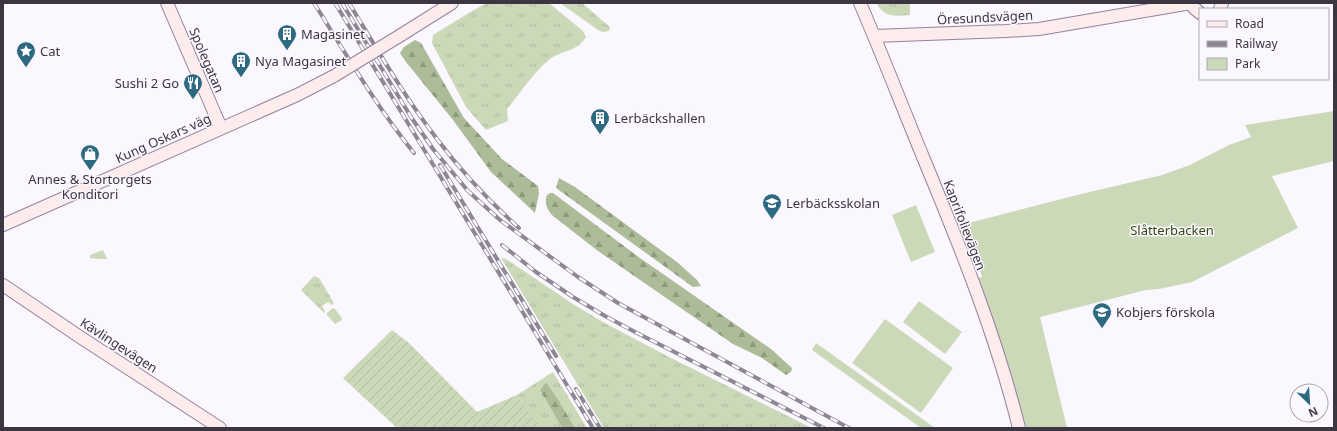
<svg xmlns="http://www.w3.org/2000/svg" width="1337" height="431" font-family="'Noto Sans',sans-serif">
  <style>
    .grass { fill: url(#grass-tufts) }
    .forest { fill: url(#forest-firs) }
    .park { fill: #cbd9b9 }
    .garden { fill: url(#garden-furrows) }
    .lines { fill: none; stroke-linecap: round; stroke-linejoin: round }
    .secondary-casing { stroke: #9283a0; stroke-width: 14 }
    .secondary { stroke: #fcecec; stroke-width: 12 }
    .rail-casing { stroke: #8c8792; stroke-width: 4 }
    .rail { stroke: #faf7fe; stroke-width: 2.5; stroke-dasharray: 8; stroke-linecap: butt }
    .secondary-bridge-casing { stroke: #9283a0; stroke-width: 14; stroke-linecap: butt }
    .secondary-bridge { stroke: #fcecec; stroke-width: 12 }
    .labels { text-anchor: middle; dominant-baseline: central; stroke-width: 3; stroke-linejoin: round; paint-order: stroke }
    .street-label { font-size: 13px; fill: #3c3542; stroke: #faf7fe }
    .poi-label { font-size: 13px; fill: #3c3542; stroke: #faf7fe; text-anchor: start }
    .park-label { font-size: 13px; fill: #354910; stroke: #faf7fe }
  </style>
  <defs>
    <pattern id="grass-tufts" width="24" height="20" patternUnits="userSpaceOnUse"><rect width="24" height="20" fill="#cbd9b9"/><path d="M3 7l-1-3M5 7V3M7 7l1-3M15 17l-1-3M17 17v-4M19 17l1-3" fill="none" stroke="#afbba0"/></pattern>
    <pattern id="forest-firs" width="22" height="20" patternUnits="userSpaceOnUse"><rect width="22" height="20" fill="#acbc98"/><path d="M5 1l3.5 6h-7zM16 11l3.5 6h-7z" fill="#8d9a7e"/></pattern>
    <pattern id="garden-furrows" width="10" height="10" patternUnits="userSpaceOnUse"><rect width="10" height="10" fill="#cbd9b9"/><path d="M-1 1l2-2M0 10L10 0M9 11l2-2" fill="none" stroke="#afbba0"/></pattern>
  </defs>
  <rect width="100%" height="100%" fill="#faf7fe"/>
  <!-- grass -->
  <g class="grass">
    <path d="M 487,3 L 549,3 L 583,31 L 586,37 C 577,52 562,50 550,59 C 533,73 521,92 507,109 L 508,121 L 486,130 L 466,107 L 432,43 L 433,35 L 472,11 Z"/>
    <polygon points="560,3 582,3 610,27 609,31 603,32 598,30"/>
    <path d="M 876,3 L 910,3 L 910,15 C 894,16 886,18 876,3 Z"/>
    <polygon points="501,258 506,259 576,306 603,322 669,357 812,428 604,428"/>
    <polygon points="314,276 319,278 334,303 332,305 328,302 322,306 325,311 324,313 301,290"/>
    <polygon points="553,372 587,428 575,428 558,399 546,382 540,390 562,428 539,428 517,395"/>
  </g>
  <!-- forest -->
  <g class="forest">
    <polygon points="415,40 421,43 464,118 502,159 538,186 539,193 535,213 491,172 453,120 406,62 400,53 404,47"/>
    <polygon points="559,178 575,187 677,262 697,280 701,286 693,287 556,188"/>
    <path d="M 550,193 L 553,193 L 640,258 L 771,349 L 792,368 L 791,372 L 786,375 L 762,358 L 733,344 L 598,251 L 553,216 C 547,210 544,203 547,195 Z"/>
    <polygon points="546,382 558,399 575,428 562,428 540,390"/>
  </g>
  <!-- park -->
  <g class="park">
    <polygon points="1334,111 1334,161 1272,176 1298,228 1192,282 1159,289 1146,290 1040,317 1067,428 1019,428 972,280 982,277 965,224 1077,195 1162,175 1190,165 1229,145 1251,137 1245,125"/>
    <polygon points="916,205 935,252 911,262 892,215"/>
    <polygon points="103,250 107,259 97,259 90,258 90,255"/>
    <polygon points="919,301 962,332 945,354 903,322"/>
    <polygon points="333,308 335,309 341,317 342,320 335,324 327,315 327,313"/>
    <polygon points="885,319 953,368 921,413 852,363"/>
    <polygon points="816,343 935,428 921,428 812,350"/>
  </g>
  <!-- garden -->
  <polygon class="garden" points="392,330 409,343 477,412 517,395 540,428 397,428 343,378"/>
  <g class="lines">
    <defs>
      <g id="secondary">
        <polyline points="167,3 221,128"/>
        <path d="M 860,3 C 882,54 902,106 923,157 C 960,246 996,335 1019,428"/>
        <polyline points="1191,3 1194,8 1200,13"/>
        <polyline points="1220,9 1222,3"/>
        <polyline points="401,35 452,3"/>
        <polyline points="874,36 1006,31 1039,29 1191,3"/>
        <polyline points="3,225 297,95 334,76"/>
        <polyline points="3,285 80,337 220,428"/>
      </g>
    </defs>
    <!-- secondary casing -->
    <use href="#secondary" class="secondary-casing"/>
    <!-- secondary -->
    <use href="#secondary" class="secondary"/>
    <defs>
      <g id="rail">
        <path d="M 314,3 C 346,54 376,106 414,153"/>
        <polyline points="335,3 593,428"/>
        <polyline points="342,3 411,117 433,149 468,191 500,220 578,277 618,303 849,428"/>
        <path d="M 349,3 C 377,49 404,96 437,139 C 461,171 489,201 519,228"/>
        <polyline points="440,165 556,356"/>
        <polyline points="502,245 536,272 573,297 605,316 637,333 824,428"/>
        <polyline points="576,389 600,428"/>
      </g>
    </defs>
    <!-- rail casing -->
    <use href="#rail" class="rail-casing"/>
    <!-- rail -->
    <use href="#rail" class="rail"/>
    <defs>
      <polyline id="secondary-bridge" points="334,76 401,35"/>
    </defs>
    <!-- secondary-bridge casing -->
    <use href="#secondary-bridge" class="secondary-bridge-casing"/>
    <!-- secondary-bridge -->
    <use href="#secondary-bridge" class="secondary-bridge"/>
  </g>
  <!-- icons -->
  <defs>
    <symbol id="building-pin" viewBox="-11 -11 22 30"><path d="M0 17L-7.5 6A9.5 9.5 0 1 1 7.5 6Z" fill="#2d6980" stroke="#faf7fe"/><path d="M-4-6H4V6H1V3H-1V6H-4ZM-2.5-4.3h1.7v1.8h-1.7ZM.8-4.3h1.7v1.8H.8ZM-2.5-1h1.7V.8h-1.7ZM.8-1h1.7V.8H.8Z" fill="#fff"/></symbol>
    <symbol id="sight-pin" viewBox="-11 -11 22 30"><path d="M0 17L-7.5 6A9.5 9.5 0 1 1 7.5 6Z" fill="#2d6980" stroke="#faf7fe"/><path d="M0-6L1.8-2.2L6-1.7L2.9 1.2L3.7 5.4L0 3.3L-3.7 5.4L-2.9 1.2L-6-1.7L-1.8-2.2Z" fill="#fff"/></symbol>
    <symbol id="restaurant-pin" viewBox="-11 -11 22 30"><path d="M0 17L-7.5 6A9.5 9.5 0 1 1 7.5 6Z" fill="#2d6980" stroke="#faf7fe"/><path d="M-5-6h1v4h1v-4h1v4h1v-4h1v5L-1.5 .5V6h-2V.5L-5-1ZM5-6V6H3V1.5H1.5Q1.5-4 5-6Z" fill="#fff"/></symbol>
    <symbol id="shop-pin" viewBox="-11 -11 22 30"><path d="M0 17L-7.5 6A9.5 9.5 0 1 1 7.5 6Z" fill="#2d6980" stroke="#faf7fe"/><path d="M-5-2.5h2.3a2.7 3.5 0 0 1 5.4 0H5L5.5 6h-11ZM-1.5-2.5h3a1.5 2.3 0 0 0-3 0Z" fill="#fff"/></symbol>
    <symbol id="school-pin" viewBox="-11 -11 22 30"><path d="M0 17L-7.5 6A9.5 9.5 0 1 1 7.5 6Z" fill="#2d6980" stroke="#faf7fe"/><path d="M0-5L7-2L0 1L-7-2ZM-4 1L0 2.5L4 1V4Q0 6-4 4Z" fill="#fff"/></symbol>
  </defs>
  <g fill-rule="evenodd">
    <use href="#building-pin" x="276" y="23" width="22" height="30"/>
    <use href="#sight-pin" x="15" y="40" width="22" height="30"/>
    <use href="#building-pin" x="230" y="50" width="22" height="30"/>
    <use href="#restaurant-pin" x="182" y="72" width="22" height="30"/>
    <use href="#building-pin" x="589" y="107" width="22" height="30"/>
    <use href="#shop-pin" x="79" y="143" width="22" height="30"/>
    <use href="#school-pin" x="761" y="192" width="22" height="30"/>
    <use href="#school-pin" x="1091" y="301" width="22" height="30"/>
  </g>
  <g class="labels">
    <!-- street labels -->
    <g class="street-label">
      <text transform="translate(985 17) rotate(-3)">Öresundsvägen</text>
      <text transform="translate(207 60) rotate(67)">Spolegatan</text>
      <text transform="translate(163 138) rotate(-24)">Kung Oskars väg</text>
      <text transform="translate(965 225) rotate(69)">Kaprifolievägen</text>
      <text transform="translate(119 345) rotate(33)">Kävlingevägen</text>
    </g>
    <!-- poi labels -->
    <g class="poi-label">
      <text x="301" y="34">Magasinet</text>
      <text x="40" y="51">Cat</text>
      <text x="255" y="61">Nya Magasinet</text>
      <text x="179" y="83" text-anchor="end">Sushi 2 Go</text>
      <text x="614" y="118">Lerbäckshallen</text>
      <text x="90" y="179" text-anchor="middle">Annes &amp; Stortorgets<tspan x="90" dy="15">Konditori</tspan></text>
      <text x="786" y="203">Lerbäcksskolan</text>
      <text x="1116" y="312">Kobjers förskola</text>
    </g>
    <!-- park labels -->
    <g class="park-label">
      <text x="1172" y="230">Slåtterbacken</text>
    </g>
  </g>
  <!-- border -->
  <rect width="1337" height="431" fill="none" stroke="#3c3542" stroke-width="8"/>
  <!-- legend -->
  <rect x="1199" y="8" width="130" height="72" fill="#faf7fe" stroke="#aea9b3"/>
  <rect x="1207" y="21" width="20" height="6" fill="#fcecec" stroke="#aea9b3"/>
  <text x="1235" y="28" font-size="12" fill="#3c3542">Road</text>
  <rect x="1207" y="41" width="20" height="6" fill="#8c8792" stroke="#aea9b3"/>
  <text x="1235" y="48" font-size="12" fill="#3c3542">Railway</text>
  <rect x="1207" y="58" width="20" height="12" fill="#cbd9b9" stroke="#aea9b3"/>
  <text x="1235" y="68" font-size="12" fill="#3c3542">Park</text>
  <!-- north arrow -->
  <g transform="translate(1309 403) rotate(155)"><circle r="19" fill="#faf7fe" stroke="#aea9b3"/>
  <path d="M0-3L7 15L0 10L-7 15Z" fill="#2d6980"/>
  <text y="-6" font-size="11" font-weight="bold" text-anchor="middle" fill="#3c3542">N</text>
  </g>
</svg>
